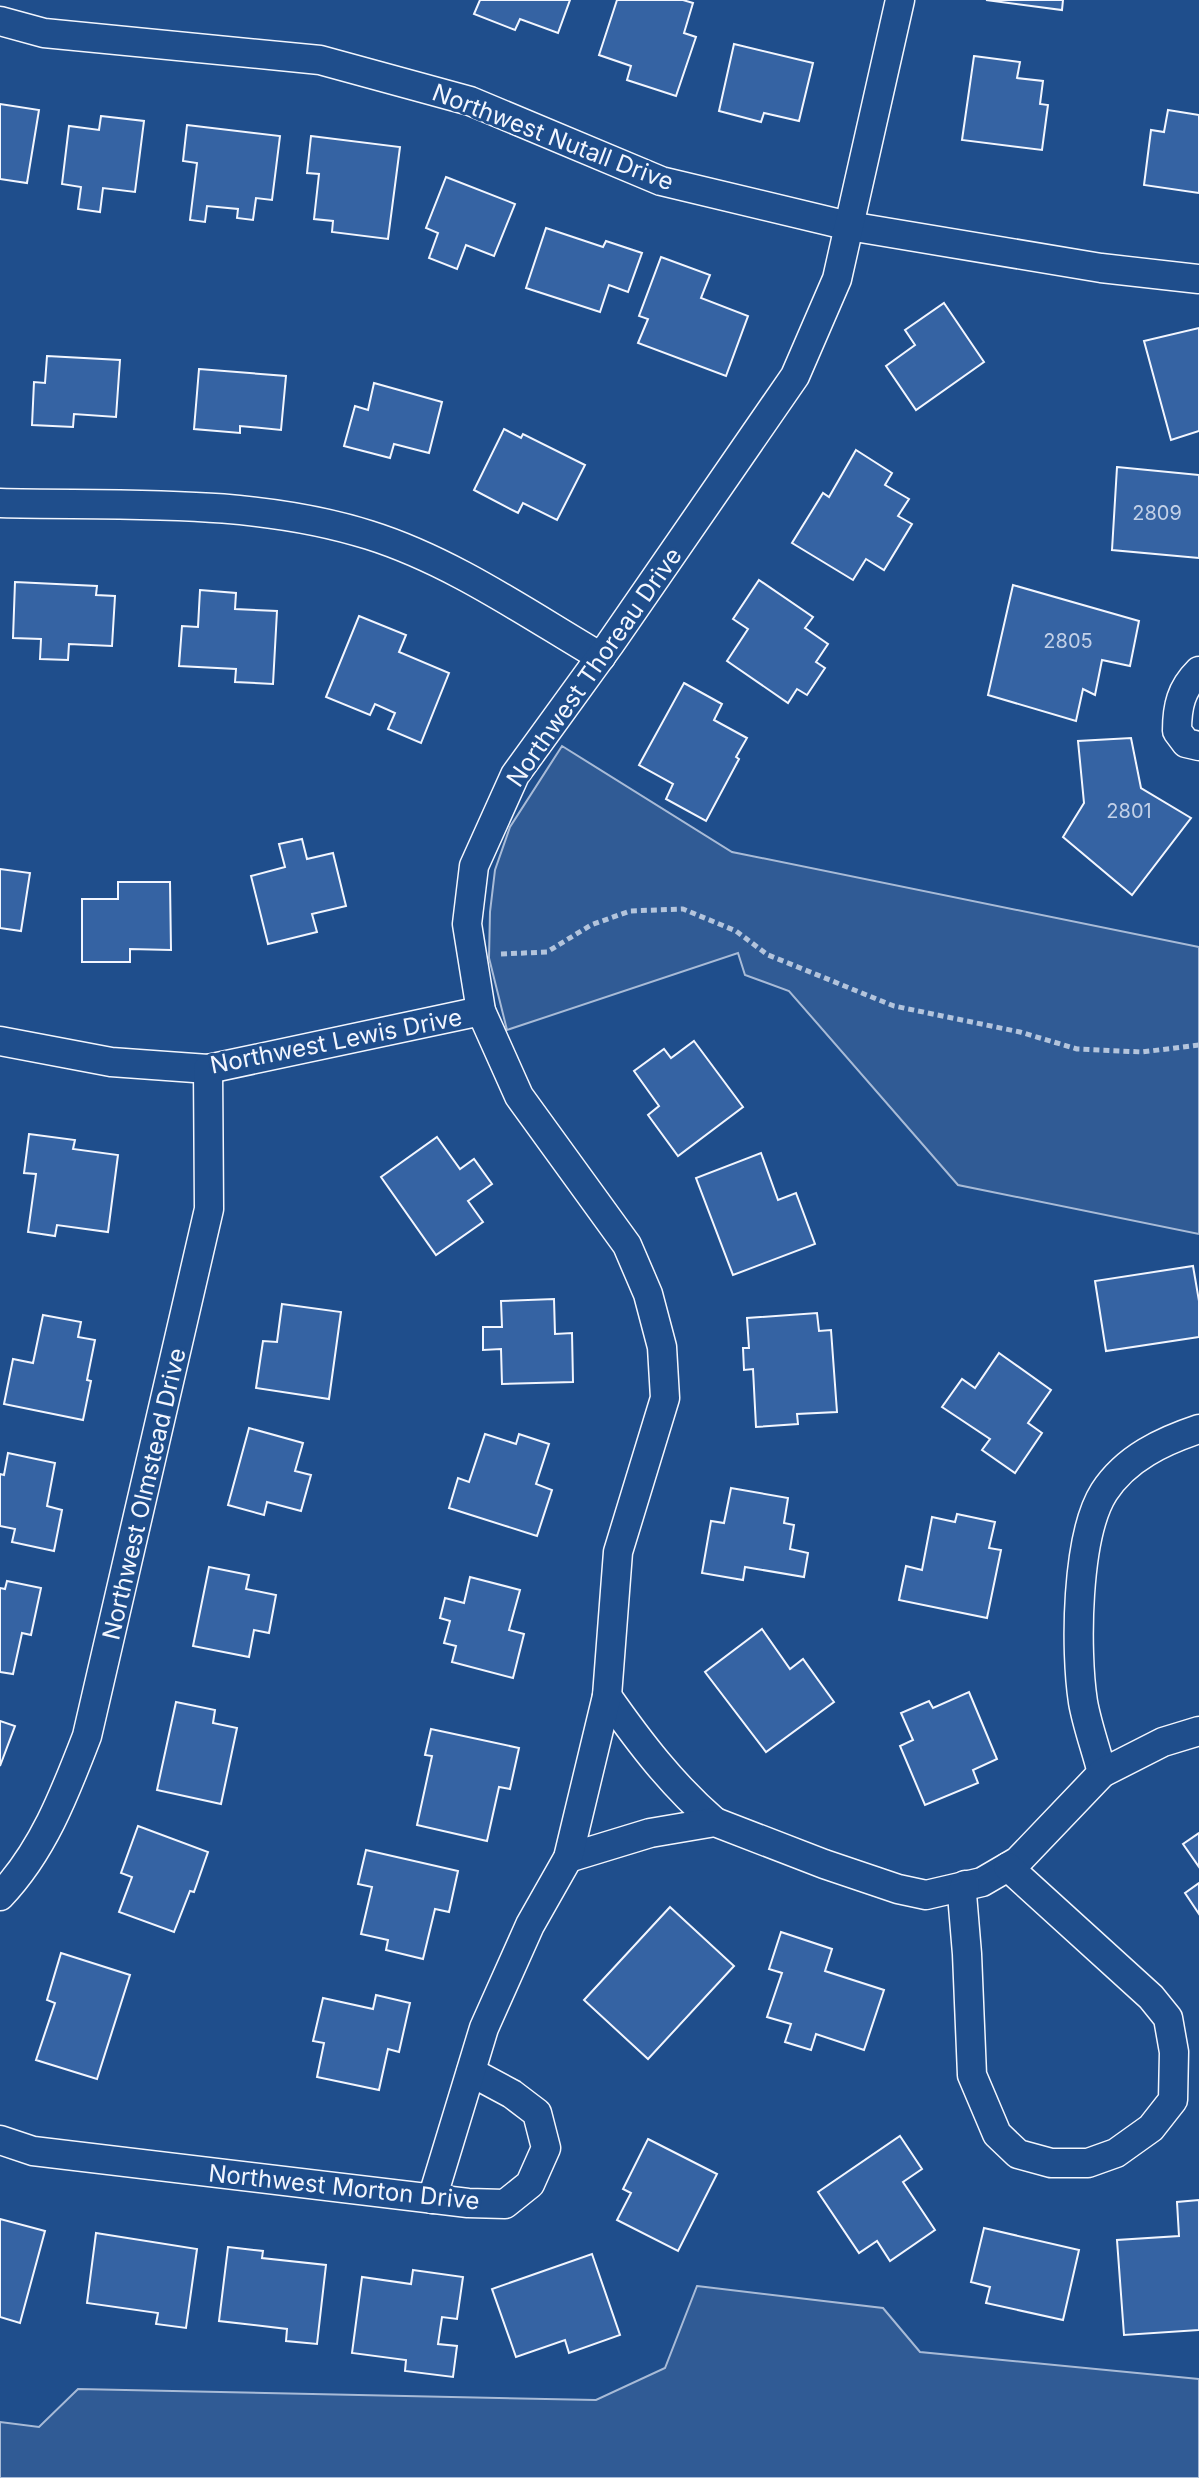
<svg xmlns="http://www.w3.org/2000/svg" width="1199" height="2478" font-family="Inter,sans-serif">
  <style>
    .built { fill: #305b95; stroke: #a8bbd7; stroke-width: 2 }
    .building { fill: #3563a3; stroke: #f2f6ff; stroke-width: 2 }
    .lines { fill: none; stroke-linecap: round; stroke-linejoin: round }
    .street-casing { stroke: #f2f6ff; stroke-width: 31 }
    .path { stroke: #b3c4dc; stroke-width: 5; stroke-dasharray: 6 4; stroke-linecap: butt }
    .street { stroke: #1f4e8c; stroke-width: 28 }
    .labels { text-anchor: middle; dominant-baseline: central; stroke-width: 6; stroke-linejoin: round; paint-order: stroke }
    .number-label { font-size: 20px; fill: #c3d1e8 }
    .street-label { font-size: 24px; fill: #f2f6ff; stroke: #1f4e8c }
  </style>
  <rect width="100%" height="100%" fill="#1f4e8c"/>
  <!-- built -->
  <g class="built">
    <polygon points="562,746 732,852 1199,947 1199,1234 958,1185 789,991 745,975 738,953 507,1030 489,958 490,912 495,870 510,827"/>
    <polygon points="697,2286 883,2308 920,2352 1199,2379 1199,2478 0,2478 0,2422 39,2427 78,2389 596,2400 665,2368"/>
  </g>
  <!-- building -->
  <g class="building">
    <polygon points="480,0 570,0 558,33 520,19 515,30 474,14"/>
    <polygon points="617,0 683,0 693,3 684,33 696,37 676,96 627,80 631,66 599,55"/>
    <polygon points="986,0 1063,0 1062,10"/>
    <polygon points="734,44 813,63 799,121 764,113 761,122 719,111"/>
    <polygon points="974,56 1020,62 1017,78 1043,81 1040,104 1048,105 1042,150 962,140"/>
    <polygon points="0,104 39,110 27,183 0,179"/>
    <polygon points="1168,110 1199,115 1199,193 1144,185 1151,130 1164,132"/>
    <polygon points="101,116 144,121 135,192 103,188 100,212 78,209 81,187 62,184 69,126 99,130"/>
    <polygon points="187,125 280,136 272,200 256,198 253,220 237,218 238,209 207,206 205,222 190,220 197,163 183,161"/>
    <polygon points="311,136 400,147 388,239 332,232 333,221 314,219 319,174 307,173"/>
    <polygon points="446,177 515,204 494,256 466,245 457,269 429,258 438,233 426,228"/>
    <polygon points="546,228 603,247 606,241 642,253 628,292 609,285 600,312 526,288"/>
    <polygon points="661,257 710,275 701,298 748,316 726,376 638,343 648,319 639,316"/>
    <polygon points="944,303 984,362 916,410 886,366 915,345 905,330"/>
    <polygon points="1199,328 1199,431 1171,440 1144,341"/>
    <polygon points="47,356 120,360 116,417 74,414 73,427 32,425 34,382 45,383"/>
    <polygon points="199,369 286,376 281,430 240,426 240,433 194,429"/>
    <polygon points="374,383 442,402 429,453 394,444 390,458 344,446 355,406 368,410"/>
    <polygon points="504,429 521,438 523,434 585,465 557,520 523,503 518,513 474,490"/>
    <polygon points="856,450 892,473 885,485 909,499 898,516 912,524 884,570 866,559 853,580 792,543 823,493 829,497"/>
    <polygon points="1117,467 1199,475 1199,558 1112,550"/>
    <polygon points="759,580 813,617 805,628 828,644 816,662 825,668 807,695 797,689 788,703 727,661 748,629 733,619"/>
    <polygon points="15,582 97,586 96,595 115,596 112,646 69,644 68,660 40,659 41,639 13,638"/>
    <polygon points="1013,585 1139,621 1130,666 1102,660 1095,695 1083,689 1076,721 988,695"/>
    <polygon points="200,590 236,593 235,609 277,611 273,684 235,682 236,669 179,666 182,626 198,627"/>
    <polygon points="359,616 406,635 399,652 449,673 421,743 388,729 395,713 375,704 370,715 326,697"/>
    <polygon points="684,683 722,704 714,720 747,738 736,757 739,759 706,821 666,799 673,784 639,765"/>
    <polygon points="1131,738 1141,788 1191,818 1132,895 1063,837 1084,803 1078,741"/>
    <polygon points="302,839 307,859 333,853 346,906 312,914 317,932 268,944 251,876 285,867 279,844"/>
    <polygon points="0,869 30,873 21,931 0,928"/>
    <polygon points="118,882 170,882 171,950 130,949 130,962 82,962 82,899 118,899"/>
    <polygon points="694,1041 743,1107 678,1156 648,1115 659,1106 634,1071 664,1049 671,1058"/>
    <polygon points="29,1134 75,1140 73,1149 118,1155 108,1232 57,1225 55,1236 28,1232 36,1174 24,1173"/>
    <polygon points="437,1137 460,1169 474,1159 492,1184 468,1201 483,1222 436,1255 381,1177"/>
    <polygon points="761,1153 778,1200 796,1193 815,1244 733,1275 696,1178"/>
    <polygon points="1193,1266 1199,1301 1199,1337 1106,1351 1095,1281"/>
    <polygon points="554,1299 555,1334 572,1333 573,1382 502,1384 501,1349 483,1350 483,1327 502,1327 501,1301"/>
    <polygon points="282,1304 341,1312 329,1399 256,1388 263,1341 277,1342"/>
    <polygon points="817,1313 819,1331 831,1330 837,1412 797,1414 798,1424 756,1427 753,1369 744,1370 743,1348 749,1348 747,1318"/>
    <polygon points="43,1315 81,1322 78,1337 95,1340 87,1380 91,1381 83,1420 4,1404 13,1359 33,1363"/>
    <polygon points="999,1353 1051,1390 1028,1423 1042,1433 1015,1473 982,1450 990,1439 942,1407 962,1379 975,1388"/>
    <polygon points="249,1428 303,1443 295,1471 311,1475 301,1511 267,1502 264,1515 228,1505"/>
    <polygon points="485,1434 516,1444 519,1434 549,1444 536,1484 552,1490 537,1536 449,1508 458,1478 469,1482"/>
    <polygon points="8,1453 55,1463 47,1506 62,1510 54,1551 12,1542 15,1529 0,1526 0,1474 4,1475"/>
    <polygon points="731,1488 788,1498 784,1523 794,1525 790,1549 808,1553 804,1577 745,1567 743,1580 702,1573 711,1521 724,1523"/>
    <polygon points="957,1514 995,1522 989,1548 1001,1550 987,1618 899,1600 906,1566 922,1570 932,1517 955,1522"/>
    <polygon points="209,1567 249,1575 246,1589 276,1595 269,1633 254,1630 249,1657 193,1646"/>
    <polygon points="470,1577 520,1590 509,1630 524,1634 513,1678 452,1662 456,1646 444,1643 450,1621 440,1618 445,1598 464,1603"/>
    <polygon points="7,1581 41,1588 31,1635 22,1633 13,1674 0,1672 0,1588 5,1589"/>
    <polygon points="762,1629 790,1669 803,1659 834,1702 766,1752 705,1672"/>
    <polygon points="969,1692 997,1759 973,1770 978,1783 925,1805 900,1746 913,1740 901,1713 929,1701 933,1708"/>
    <polygon points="176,1702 215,1710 213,1723 237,1728 221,1804 157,1790"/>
    <polygon points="0,1721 15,1726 0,1766"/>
    <polygon points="431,1729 519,1748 510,1789 499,1787 487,1841 417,1825 432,1756 425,1755"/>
    <polygon points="138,1826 208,1852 194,1892 190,1891 174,1932 119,1912 132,1877 121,1873"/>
    <polygon points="1199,1833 1199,1867 1183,1844"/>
    <polygon points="366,1850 458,1871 449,1912 435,1909 423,1959 386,1950 388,1940 361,1934 372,1887 358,1884"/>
    <polygon points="1199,1883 1199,1914 1185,1893"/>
    <polygon points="670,1907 734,1966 648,2059 584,2000"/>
    <polygon points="781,1932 832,1949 825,1971 884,1990 864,2050 816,2034 811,2050 785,2042 791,2024 767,2017 782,1973 769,1969"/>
    <polygon points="61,1953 130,1975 97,2079 36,2060 55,2003 47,2000"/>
    <polygon points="376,1995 410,2003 399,2052 388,2049 379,2090 317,2077 324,2043 313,2041 323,1998 373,2009"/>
    <polygon points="900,2136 922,2169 903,2182 935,2230 890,2261 877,2241 859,2253 818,2192"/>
    <polygon points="648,2139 717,2174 678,2251 617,2220 631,2193 623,2189"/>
    <polygon points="1199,2200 1199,2330 1124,2335 1117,2240 1179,2236 1177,2202"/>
    <polygon points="0,2219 45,2231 20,2323 0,2317"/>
    <polygon points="984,2228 1079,2250 1063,2320 986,2303 990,2287 971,2282"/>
    <polygon points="96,2233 197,2249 186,2328 156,2324 158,2313 87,2303"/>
    <polygon points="228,2247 263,2251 262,2258 326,2265 317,2344 286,2341 287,2329 219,2321"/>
    <polygon points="592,2254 620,2335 569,2353 565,2340 516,2357 492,2289"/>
    <polygon points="413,2270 463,2277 457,2319 442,2317 438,2344 457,2346 453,2377 405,2371 406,2360 352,2353 362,2277 411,2284"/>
  </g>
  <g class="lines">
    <defs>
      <g id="street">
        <polyline points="0,21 44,33 320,60 470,101 661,181 849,226 1101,268 1199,279"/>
        <path d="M 0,503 C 122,506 252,498 369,535 C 452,561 526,613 601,657"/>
        <path d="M 1199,671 C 1181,689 1177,706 1177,731 L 1186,743 L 1199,746"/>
        <polyline points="0,1041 111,1062 208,1069 481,1011"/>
        <path d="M 607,1696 C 640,1743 672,1785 715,1822"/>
        <path d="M 1102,1773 C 1096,1749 1087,1725 1083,1702 C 1075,1650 1076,1536 1104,1492 C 1126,1458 1163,1441 1199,1429"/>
        <polyline points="568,1858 650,1833 715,1822 824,1864 898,1889 926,1895 982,1882 1018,1861 1102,1773 1163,1742 1199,1731"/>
        <polyline points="965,1885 962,1894 967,1954 972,2075 997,2134 1018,2154 1051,2163 1088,2163 1116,2153 1151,2128 1173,2100 1174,2052 1168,2018 1151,1997 1008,1867"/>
        <path d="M 0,1896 C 43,1851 65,1793 87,1736 L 209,1209 L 208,1069"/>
        <polyline points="0,2140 33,2151 468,2203 505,2204 530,2184 546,2148 537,2113 512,2094 471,2072"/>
        <polyline points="432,2199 484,2028 530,1925 568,1858 607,1696 618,1552 665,1398 662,1347 648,1294 627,1245 519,1096 481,1011 467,924 474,866 515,775 610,644 795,376 837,279 900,0"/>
      </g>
    </defs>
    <!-- street casing -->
    <use href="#street" class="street-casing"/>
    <!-- path -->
    <polyline class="path" points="501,954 547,952 591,925 630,911 683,909 736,931 768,955 894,1006 1020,1032 1077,1049 1142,1052 1199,1045"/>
    <!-- street -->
    <use href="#street" class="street"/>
  </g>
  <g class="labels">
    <!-- number labels -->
    <g class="number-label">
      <text x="1157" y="513">2809</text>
      <text x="1068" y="641">2805</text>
      <text x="1129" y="811">2801</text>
    </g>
    <!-- street labels -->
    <g class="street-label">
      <text transform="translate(553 137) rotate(21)">Northwest Nutall Drive</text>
      <text transform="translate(594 667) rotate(-55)">Northwest Thoreau Drive</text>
      <text transform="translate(336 1041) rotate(-11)">Northwest Lewis Drive</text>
      <text transform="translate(144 1494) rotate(-77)">Northwest Olmstead Drive</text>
      <text transform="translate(344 2187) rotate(6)">Northwest Morton Drive</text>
    </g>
  </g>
</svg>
